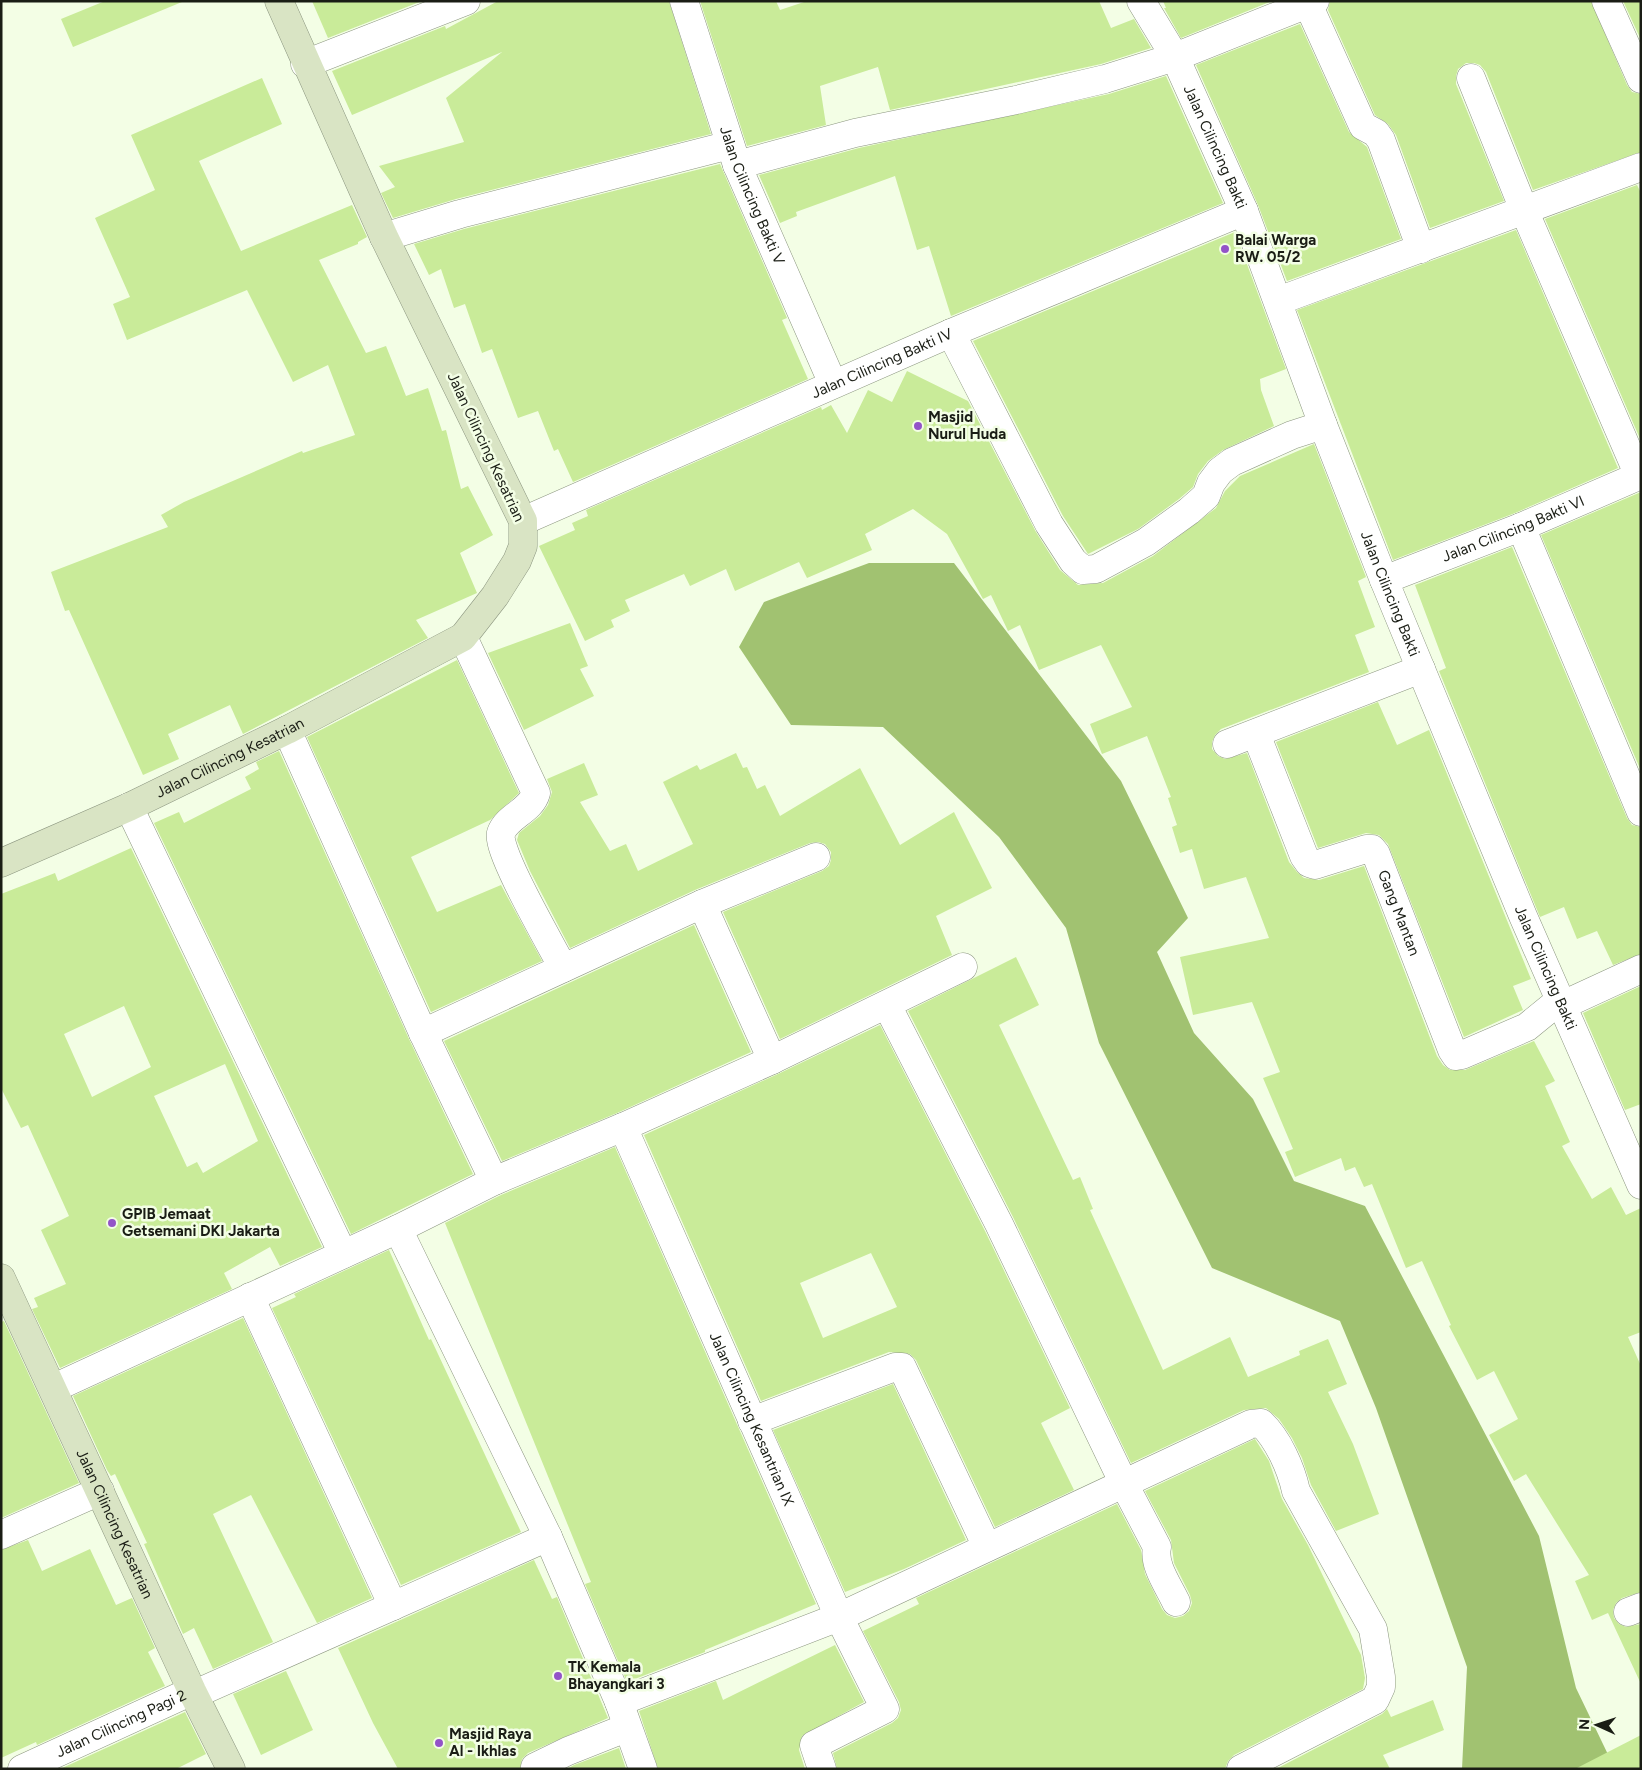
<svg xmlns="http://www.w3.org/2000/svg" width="1642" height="1770" font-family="Figtree,sans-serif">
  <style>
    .water { fill: #a1c271 }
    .building { fill: #c9eb99; fill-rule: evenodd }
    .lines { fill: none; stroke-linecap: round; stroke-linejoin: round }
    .street-casing { stroke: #8c9680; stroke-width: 29 }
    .secondary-casing { stroke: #8c9680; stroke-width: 29 }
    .street { stroke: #fff; stroke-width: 28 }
    .secondary { stroke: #d9e4c4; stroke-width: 28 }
    .poi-dot { fill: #9353c8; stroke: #f3fee5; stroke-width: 2 }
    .labels { text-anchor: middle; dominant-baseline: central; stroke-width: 5; stroke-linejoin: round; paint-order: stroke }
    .street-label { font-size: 15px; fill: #1a1d15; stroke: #f3fee5 }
    .poi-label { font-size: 15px; font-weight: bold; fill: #1a1d15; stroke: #f3fee5; text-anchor: start }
  </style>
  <rect width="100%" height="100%" fill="#f3fee5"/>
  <!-- water -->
  <polygon class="water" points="869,563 954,563 1121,781 1188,918 1157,952 1194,1033 1253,1099 1294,1181 1365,1206 1539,1536 1576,1688 1615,1769 1462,1769 1467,1667 1376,1408 1340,1321 1212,1268 1099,1043 1066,928 999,837 883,727 791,725 739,647 764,602"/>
  <!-- building -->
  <g class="building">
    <polygon points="105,1 182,1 182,2 73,47 61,19"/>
    <polygon points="312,1 422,1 328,38"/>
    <polygon points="498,1 669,1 711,134 456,199 393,218 381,193 395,187 379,166 464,142 446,98 502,52 352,115 332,71 445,26 446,29"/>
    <polygon points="700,1 776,1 780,10 807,1 1099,1 1111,28 1134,19 1151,48 1101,64 890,110 878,67 820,86 826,125 747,146"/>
    <polygon points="1163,1 1272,1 1181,38 1164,8 1166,8"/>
    <polygon points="1330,1 1591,1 1627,85 1632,92 1641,94 1641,152 1533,190 1486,72 1480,65 1474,63 1466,63 1458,69 1456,76 1456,84 1504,201 1430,228 1396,135 1388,124 1375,115 1328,10"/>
    <polygon points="1623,1 1641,1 1641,40"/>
    <polygon points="1300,24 1349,132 1367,147 1401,239 1287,281 1258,205 1196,65"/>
    <polygon points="1166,76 1223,203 951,316 929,246 917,250 895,176 796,212 797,216 780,223 759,175 859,148 1109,94"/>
    <polygon points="262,78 282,124 199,161 241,251 352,205 367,237 358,242 358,244 319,260 366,353 386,346 406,396 428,388 442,431 446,430 461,489 468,486 493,535 460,553 477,593 416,620 428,638 243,734 230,705 168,734 179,759 143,775 69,610 65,611 51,572 168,527 161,515 184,502 302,451 303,453 355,435 328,365 293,382 247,290 127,340 113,304 130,297 95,218 155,190 131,135"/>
    <polygon points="720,164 787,318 782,320 808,379 573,482 558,449 554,451 538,411 518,418 492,349 482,353 465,304 454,308 441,269 429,275 414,244 464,229"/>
    <polygon points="1637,185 1641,193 1641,441 1545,219"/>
    <polygon points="1516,230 1618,468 1515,513 1393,560 1297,310"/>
    <polygon points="1235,232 1286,369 1260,379 1261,390 1274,426 1223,450 1208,461 1198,474 1193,487 1179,499 1138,529 1088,554 1063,516 973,341"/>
    <polygon points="907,371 968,401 1036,532 1060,570 1078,585 1103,583 1153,556 1216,508 1225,491 1240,476 1314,444 1366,577 1358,581 1375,627 1355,635 1369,672 1221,729 1215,735 1212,742 1212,749 1218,756 1225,759 1247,753 1289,862 1297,872 1304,878 1319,880 1364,866 1437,1056 1443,1065 1450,1070 1465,1070 1534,1041 1555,1081 1545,1086 1570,1142 1562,1146 1592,1199 1611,1187 1626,1215 1641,1208 1641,1332 1628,1337 1641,1366 1641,1592 1622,1598 1616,1603 1613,1610 1614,1618 1619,1624 1626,1627 1641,1624 1641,1684 1608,1613 1592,1620 1575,1581 1589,1575 1526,1474 1514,1481 1489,1435 1518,1419 1494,1371 1477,1380 1449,1326 1451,1325 1422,1261 1406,1268 1372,1184 1364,1187 1355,1167 1345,1171 1341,1158 1295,1177 1285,1152 1293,1149 1263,1078 1280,1072 1252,1002 1193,1015 1180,957 1269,938 1246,877 1204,889 1192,849 1180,853 1172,827 1177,825 1168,798 1171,797 1147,736 1102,754 1090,724 1132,707 1101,645 1039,670 1020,625 1008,631 991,595 983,599 947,534 913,509 865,534 872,550 807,578 799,562 735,591 726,569 690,586 684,574 625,600 630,611 611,620 614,627 585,641 539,546 575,530 572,523 588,516 586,510 821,407 822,410 831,405 847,433 868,390 892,402"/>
    <polygon points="1641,492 1641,771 1541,535"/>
    <polygon points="1512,547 1627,818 1632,825 1641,827 1641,954 1613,965 1597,931 1577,939 1564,907 1540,917 1439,671 1446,668 1415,585"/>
    <polygon points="570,623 588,666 580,669 594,696 524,730 488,653"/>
    <polygon points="457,660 519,793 490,820 411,857 437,912 501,885 542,961 431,1012 307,737"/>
    <polygon points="1378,702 1397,745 1429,730 1531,979 1513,986 1523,1010 1464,1037 1388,844 1379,835 1366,833 1318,848 1276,742"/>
    <polygon points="279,751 409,1039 473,1174 351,1234 154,823 179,812 184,823 251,789 245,777 259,769 256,762"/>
    <polygon points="736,753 743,768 747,767 757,789 765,785 780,816 860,768 900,845 954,812 992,888 936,916 952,955 780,1039 723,912 822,871 829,866 831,860 831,852 825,844 818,842 810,843 695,890 570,948 530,871 517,840 519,833 540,816 548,805 552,792 547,779 584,763 598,795 580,802 610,851 626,844 638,871 693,844 663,782 697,765 700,770"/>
    <path d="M 131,848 L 322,1247 L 280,1266 L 270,1247 L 224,1273 L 232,1289 L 60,1368 L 32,1309 L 38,1307 L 34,1298 L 66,1284 L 41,1230 L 69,1216 L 28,1125 L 21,1128 L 1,1088 L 1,894 L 55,873 L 58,881 ZM 124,1006 L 151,1067 L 92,1097 L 64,1034 ZM 225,1064 L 258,1141 L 203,1173 L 197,1162 L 187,1167 L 154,1096 Z"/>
    <polygon points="694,925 751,1052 617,1113 502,1161 444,1041"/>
    <polygon points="1016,957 1039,1005 999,1025 1073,1180 1080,1177 1093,1209 1090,1210 1163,1370 1230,1337 1248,1377 1300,1355 1299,1351 1328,1339 1347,1384 1328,1392 1353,1444 1379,1514 1336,1531 1311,1485 1302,1458 1292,1438 1279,1419 1266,1408 1244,1410 1131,1463 1013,1217 908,1011"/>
    <polygon points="1641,986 1641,1104 1625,1110 1583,1013"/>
    <path d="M 880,1025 L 985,1231 L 1070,1408 L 1041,1423 L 1074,1490 L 995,1527 L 916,1360 L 910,1354 L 889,1352 L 761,1401 L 644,1135 L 778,1074 ZM 871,1253 L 897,1307 L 823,1338 L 800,1283 Z"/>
    <polygon points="615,1147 816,1604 705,1650 705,1652 627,1682 585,1584 591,1582 445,1223 501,1195"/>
    <polygon points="389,1250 429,1340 431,1339 521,1532 401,1585 272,1308 296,1297 294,1294"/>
    <polygon points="243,1318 372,1598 317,1623 251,1495 213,1514 273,1642 213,1669 194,1628 183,1634 144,1544 147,1543 115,1474 111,1476 107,1470 73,1396"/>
    <polygon points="4,1321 79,1483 1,1518 1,1322"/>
    <polygon points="893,1384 966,1540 904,1569 845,1592 773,1430"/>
    <polygon points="1255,1439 1269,1461 1282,1499 1308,1545 1361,1655 1365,1678 1363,1689 1234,1755 1228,1761 1225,1769 837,1769 833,1753 892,1723 898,1718 901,1710 899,1702 863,1631 919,1604 916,1598 1117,1504 1141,1550 1145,1574 1162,1609 1167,1615 1175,1618 1183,1616 1189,1611 1192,1603 1190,1595 1174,1563 1171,1540 1145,1491"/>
    <polygon points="28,1540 42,1571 90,1549 116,1605 132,1598 155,1648 148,1652 165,1686 37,1745 36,1742 1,1758 1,1550"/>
    <polygon points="534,1560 552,1599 557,1597 608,1718 528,1753 522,1759 520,1769 398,1769 373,1723 338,1648"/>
    <polygon points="835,1645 864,1702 802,1736 799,1750 805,1769 658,1769 639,1711 716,1681 723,1700"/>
    <polygon points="286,1671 313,1730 261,1755 233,1694"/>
    <polygon points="1433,1700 1444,1730 1383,1755 1390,1769 1276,1769 1382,1714 1387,1709 1391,1717"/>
    <polygon points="185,1712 206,1754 176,1769 60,1769"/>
    <polygon points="1641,1735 1641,1769 1575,1769"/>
    <polygon points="619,1748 626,1769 567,1769 574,1765"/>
  </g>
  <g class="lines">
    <defs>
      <g id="street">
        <path id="s1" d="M 684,1 L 737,165 L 833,384"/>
        <path id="s2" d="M 1141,1 L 1175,57 L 1244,211 L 1323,425 L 1384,580 L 1523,916 L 1641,1185"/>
        <polyline points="1606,1 1641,79"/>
        <polyline points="1308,4 1363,126 1376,133 1381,140 1421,249"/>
        <polyline points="305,64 466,1"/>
        <polyline points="1471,78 1524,210 1639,476"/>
        <polyline points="737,165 855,133 1016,100 1105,79 1175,57 1315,1"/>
        <polyline points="384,237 460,214 730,145"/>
        <polyline points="1278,301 1641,167"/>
        <polyline points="951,333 1049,524 1073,561 1083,570 1096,569 1146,542 1189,511 1206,496 1211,483 1220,471 1232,462 1292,435 1323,425"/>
        <path id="s3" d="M 523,521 L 951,333 L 1244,211"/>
        <polyline points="1521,527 1641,812"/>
        <path id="s4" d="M 1384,580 L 1521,527 L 1641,475"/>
        <path d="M 463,637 L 536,793 C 531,811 507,816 501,833 C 495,849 553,948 563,968"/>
        <polyline points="287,730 423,1033 494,1181"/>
        <path id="s5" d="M 1256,734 L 1304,856 L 1309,863 L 1315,865 L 1366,849 L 1372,849 L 1376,854 L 1452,1050 L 1456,1056 L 1462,1055 L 1527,1027 L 1560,1000"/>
        <polyline points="1227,744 1421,669"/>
        <polyline points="129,807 343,1254"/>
        <polyline points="702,904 772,1060"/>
        <path d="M 887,1005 L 999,1224 L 1124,1484 L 1157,1547 C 1153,1565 1168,1585 1176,1602"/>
        <polyline points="1563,1005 1641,969"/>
        <polyline points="423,1033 702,904 816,857"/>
        <path id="s6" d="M 623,1127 L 839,1617 L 885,1709 L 814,1745 L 822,1769"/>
        <polyline points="398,1229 548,1537 619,1702 643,1769"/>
        <polyline points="250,1297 393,1606"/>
        <polyline points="54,1388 398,1229 494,1181 623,1127 772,1060 963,967"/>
        <polyline points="752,1421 895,1367 902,1367 987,1547"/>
        <polyline points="1,1535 100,1491"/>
        <polyline points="1628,1612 1641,1607"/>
        <polyline points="195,1694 548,1537"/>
        <path d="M 619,1702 L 839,1617 L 1251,1424 L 1261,1423 C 1278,1439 1291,1468 1296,1491 L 1373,1629 L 1381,1677 L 1381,1687 L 1375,1700 L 1241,1769"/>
        <polyline points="535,1767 568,1751 626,1728"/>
        <path id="s7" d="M 22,1769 L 192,1691"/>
      </g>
      <g id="secondary">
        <path id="s8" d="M 1,863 L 129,807 L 287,730 L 463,637 L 495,596 L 517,561 L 523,546 L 523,521 L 384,237 L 279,1"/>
        <path id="s9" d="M 1,1278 L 192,1691 L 231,1769"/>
      </g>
    </defs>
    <!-- street casing -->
    <use href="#street" class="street-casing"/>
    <!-- secondary casing -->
    <use href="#secondary" class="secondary-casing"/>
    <!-- street -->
    <use href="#street" class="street"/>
    <!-- secondary -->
    <use href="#secondary" class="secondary"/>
  </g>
  <!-- markers -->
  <g class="poi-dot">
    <circle cx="1225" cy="249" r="5"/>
    <circle cx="918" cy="426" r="5"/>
    <circle cx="112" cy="1223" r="5"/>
    <circle cx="558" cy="1676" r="5"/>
    <circle cx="439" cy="1743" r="5"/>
  </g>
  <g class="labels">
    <!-- street labels -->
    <g class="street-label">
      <text stroke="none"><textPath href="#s2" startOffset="164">Jalan Cilincing Bakti</textPath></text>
      <text stroke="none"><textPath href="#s1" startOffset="206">Jalan Cilincing Bakti V</textPath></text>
      <text stroke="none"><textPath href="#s3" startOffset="392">Jalan Cilincing Bakti IV</textPath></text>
      <text transform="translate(486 447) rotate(65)">Jalan Cilincing Kesatrian</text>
      <text stroke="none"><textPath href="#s4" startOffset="139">Jalan Cilincing Bakti VI</textPath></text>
      <text stroke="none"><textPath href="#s2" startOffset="644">Jalan Cilincing Bakti</textPath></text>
      <text stroke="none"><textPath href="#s8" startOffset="252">Jalan Cilincing Kesatrian</textPath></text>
      <text stroke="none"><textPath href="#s5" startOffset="275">Gang Mantan</textPath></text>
      <text stroke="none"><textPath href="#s2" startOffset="1049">Jalan Cilincing Bakti</textPath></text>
      <text stroke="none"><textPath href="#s6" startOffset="319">Jalan Cilincing Kesantrian IX</textPath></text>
      <text stroke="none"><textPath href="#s9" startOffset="271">Jalan Cilincing Kesatrian</textPath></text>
      <text stroke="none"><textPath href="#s7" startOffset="109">Jalan Cilincing Pagi 2</textPath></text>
    </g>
    <!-- poi labels -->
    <g class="poi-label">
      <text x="1235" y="240">Balai Warga<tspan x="1235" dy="17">RW. 05/2</tspan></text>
      <text x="928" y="417">Masjid<tspan x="928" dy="17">Nurul Huda</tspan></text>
      <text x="122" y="1214">GPIB Jemaat<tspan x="122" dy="17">Getsemani DKI Jakarta</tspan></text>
      <text x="568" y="1667">TK Kemala<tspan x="568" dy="17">Bhayangkari 3</tspan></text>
      <text x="449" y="1734">Masjid Raya<tspan x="449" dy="17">Al - Ikhlas</tspan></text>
    </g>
  </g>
  <!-- border -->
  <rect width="1642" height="1770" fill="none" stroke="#1a1d15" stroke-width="5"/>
  <!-- north arrow -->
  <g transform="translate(1597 1725) rotate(273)" stroke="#f3fee5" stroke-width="4" paint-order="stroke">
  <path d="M0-4L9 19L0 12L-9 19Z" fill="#1a1d15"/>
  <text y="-8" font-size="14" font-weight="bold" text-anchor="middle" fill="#1a1d15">N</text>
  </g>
</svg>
